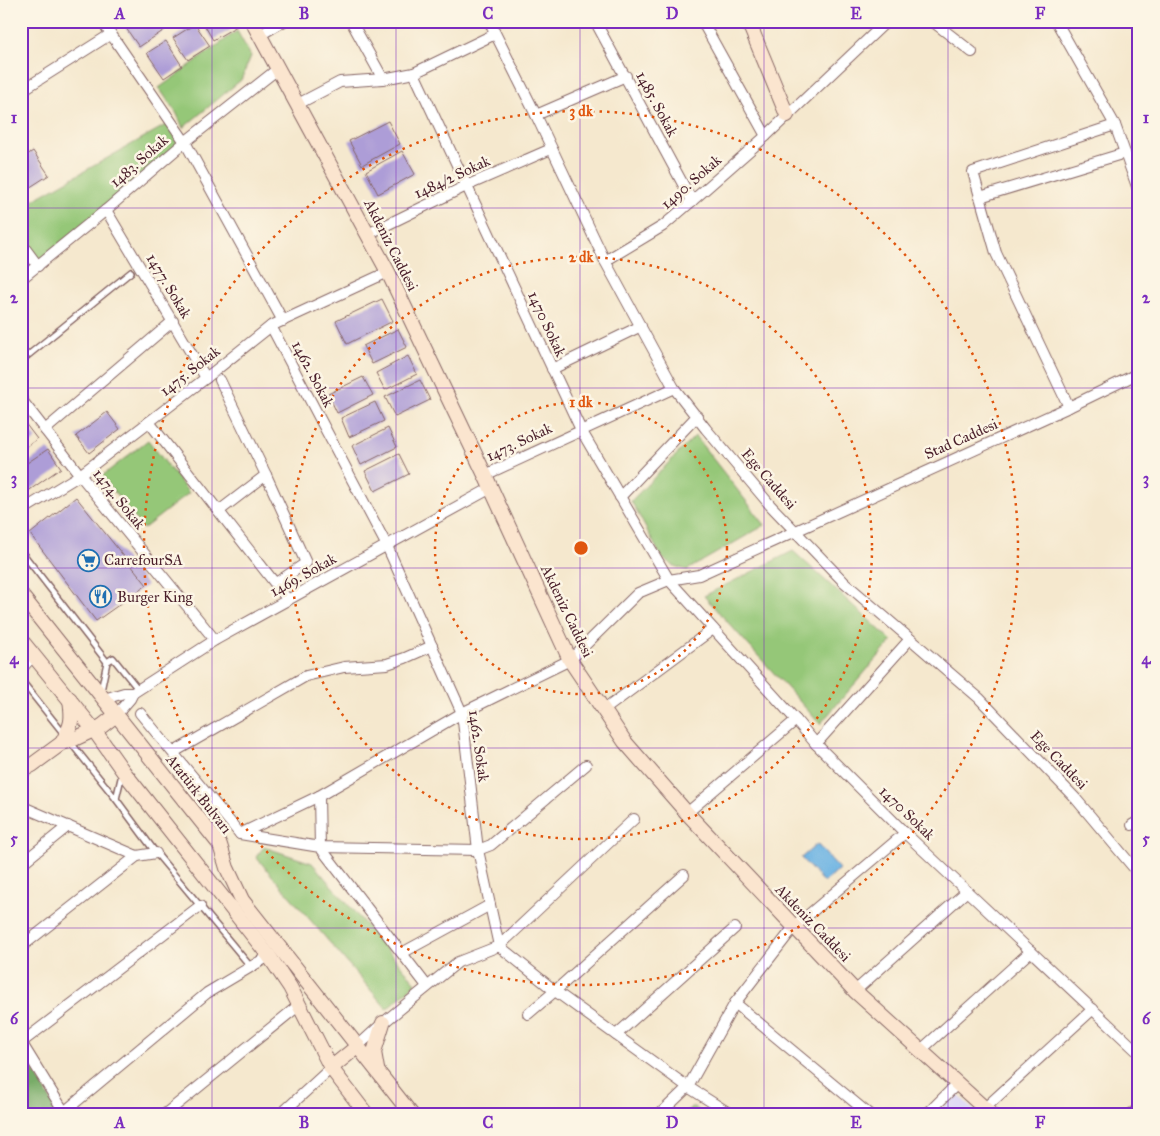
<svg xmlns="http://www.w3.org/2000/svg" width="1160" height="1136" font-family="'IM FELL Great Primer',serif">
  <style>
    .built { fill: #dad6f7 }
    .green { fill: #95c778; stroke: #707352 }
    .forest { fill: #78ac68; stroke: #61664a }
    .water { fill: #6cb3e3; stroke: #5b6987 }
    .building { fill: #ad9dd7 }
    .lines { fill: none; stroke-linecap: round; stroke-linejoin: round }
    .lane-casing { stroke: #866564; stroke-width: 8 }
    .street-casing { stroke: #866564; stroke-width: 12 }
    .secondary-casing { stroke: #866564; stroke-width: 16 }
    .lane { stroke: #fff; stroke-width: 5 }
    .street { stroke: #fff; stroke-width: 10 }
    .secondary { stroke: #fbe5cf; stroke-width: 14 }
    .grid { fill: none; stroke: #7b2cbf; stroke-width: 1; stroke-opacity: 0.55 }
    .ring { fill: none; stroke: #e0560e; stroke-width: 2.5; stroke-dasharray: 2.5 5 }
    .labels { text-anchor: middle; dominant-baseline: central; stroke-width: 5; stroke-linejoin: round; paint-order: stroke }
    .street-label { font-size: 15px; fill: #4a1f2b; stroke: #fcf5e5 }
    .poi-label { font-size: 15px; fill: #4a1f2b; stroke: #fcf5e5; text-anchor: start }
    .centre { fill: #e0560e; stroke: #fcf5e5; stroke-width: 2.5 }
    .ring-label { font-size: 15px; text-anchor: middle; font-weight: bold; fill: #e0560e; stroke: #fcf5e5; stroke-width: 5; stroke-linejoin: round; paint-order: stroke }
    .neatline { fill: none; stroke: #7b2cbf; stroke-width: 2 }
    .grid-label { font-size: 16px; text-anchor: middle; font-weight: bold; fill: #7b2cbf }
  </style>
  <rect width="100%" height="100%" fill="#fcf5e5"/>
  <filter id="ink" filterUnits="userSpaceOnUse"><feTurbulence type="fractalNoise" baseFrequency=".02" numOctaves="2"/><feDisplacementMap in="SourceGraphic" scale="10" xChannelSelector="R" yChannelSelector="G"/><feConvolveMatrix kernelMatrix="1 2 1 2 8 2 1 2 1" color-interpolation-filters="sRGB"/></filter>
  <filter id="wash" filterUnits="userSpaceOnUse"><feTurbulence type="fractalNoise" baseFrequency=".0096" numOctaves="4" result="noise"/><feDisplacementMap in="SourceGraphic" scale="20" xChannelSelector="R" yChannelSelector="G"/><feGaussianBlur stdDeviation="1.12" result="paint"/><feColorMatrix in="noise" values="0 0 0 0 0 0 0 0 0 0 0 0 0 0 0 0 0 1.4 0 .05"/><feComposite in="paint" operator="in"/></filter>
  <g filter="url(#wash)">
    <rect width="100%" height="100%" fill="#f5e8ce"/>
    <!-- built -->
    <polygon class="built" points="957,1094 979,1115 935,1115"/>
    <!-- green -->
    <g class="green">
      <polygon points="237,31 251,56 241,80 183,128 177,114 159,88"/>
      <polygon points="171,122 185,142 38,266 21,243 21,207"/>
      <polygon points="695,436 765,525 687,570 674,566 662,558 631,501"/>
      <polygon points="148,440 189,493 143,529 102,476"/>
      <polygon points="793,551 892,641 820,724 704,596"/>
      <polygon points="264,847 312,863 416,983 387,1009 256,857"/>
      <polygon points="693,1107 707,1115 679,1115"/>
    </g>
    <!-- forest -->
    <polygon class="forest" points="21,1047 59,1115 21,1115"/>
    <!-- water -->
    <polygon class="water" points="817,844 839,869 824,883 801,858"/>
    <g id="blocks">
      <!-- building -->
      <g class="building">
        <polygon points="121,21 169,21 172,25 139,47"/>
        <polygon points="202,21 234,21 237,26 213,40"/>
        <polygon points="195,24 210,46 188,60 173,38"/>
        <polygon points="166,41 182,66 164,78 147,53"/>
        <polygon points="388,121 400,144 362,165 349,141"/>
        <polygon points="33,151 49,175 21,193 21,159"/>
        <polygon points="402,151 415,174 378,194 366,171"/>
        <polygon points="382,299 393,321 347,344 336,321"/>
        <polygon points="398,329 407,347 372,364 363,346"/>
        <polygon points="408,356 417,374 385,390 376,373"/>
        <polygon points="363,377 373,395 337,413 328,394"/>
        <polygon points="420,380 430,400 395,417 385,397"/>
        <polygon points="375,402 384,421 349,437 341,418"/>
        <polygon points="107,412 120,429 89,453 76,436"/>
        <polygon points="21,418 37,439 21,451"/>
        <polygon points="388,428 397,447 361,465 352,446"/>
        <polygon points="48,449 61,468 24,494 21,491 21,467"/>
        <polygon points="399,454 409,474 375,491 365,471"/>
        <polygon points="76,497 147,585 96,621 30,534"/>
        <polygon points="949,1107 958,1115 942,1115"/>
      </g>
    </g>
  </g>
  <g filter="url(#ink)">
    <use href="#blocks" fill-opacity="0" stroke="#866564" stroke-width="1"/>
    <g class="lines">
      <defs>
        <g id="lane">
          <polyline points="21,361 131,272"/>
          <polyline points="21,551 107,662 101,691"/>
          <polyline points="107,662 113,658 138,689"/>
          <polyline points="21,680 64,734"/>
          <polyline points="71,743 116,799"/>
          <polyline points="122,774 116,799 156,853 251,967"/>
        </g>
        <g id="street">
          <polyline points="102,21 185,142 283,321"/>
          <polyline points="351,21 383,79"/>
          <polyline points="489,21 536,115 605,261 674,388 706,429 770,505 844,582 979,698 1076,799 1139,874"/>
          <polyline points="595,21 692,201"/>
          <polyline points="702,21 766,136"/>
          <polyline points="932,21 972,52"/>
          <polyline points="1056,21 1115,125 1139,192"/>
          <polyline points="260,35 284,21"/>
          <polyline points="21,91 111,34"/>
          <polyline points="298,104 340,82 383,79 414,73 495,34"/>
          <polyline points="536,115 626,76"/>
          <polyline points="980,197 1125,153"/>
          <polyline points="106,210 206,378"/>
          <polyline points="368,234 466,186 551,149"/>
          <polyline points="21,243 38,266"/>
          <polyline points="605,261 663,226 692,201 766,136 887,21"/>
          <polyline points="21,279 106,210 185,142 279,68"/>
          <polyline points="271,326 387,546 462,713 478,850 499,946 555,991 688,1087 732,1115"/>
          <polyline points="552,369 641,326"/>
          <polyline points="220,380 266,475 306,563 276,583"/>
          <polyline points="21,399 80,475 215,640"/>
          <polyline points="1069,407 996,253 973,172 1115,125"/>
          <polyline points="149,422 288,600"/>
          <polyline points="45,430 173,321"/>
          <polyline points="485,475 674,388"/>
          <polyline points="620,497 697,416"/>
          <polyline points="21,511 80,475 206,378 271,326 388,272"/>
          <polyline points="219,511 266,475"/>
          <polyline points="669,580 796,720 816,744 905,833 1139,1053"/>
          <polyline points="669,580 699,575 1069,407 1139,373"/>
          <polyline points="21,669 33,656"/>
          <polyline points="104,699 124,693 133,693"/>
          <polyline points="604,710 713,629"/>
          <polyline points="140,713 240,834 320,847 478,850 491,845 586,765"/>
          <polyline points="116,715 130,699 133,693 215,640 491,488"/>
          <polyline points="816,744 910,639"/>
          <polyline points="174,752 306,676 344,667 387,664 405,658 432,646"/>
          <polyline points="319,796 320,847 427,986"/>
          <polyline points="21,806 137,856 156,853"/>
          <polyline points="687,813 796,720"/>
          <polyline points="1132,825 1139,821"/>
          <polyline points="240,834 319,796 462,713 570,660 638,593 669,580 581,430 414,73"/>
          <polyline points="21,864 68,826"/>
          <polyline points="21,947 137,856"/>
          <polyline points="402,953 490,905"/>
          <polyline points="855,991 967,891"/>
          <polyline points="735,1003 870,1115"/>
          <polyline points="528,1014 555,991 684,875"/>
          <polyline points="616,1035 735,928"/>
          <polyline points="21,1042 66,1115"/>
          <polyline points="22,1042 200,906"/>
          <polyline points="358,1046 383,1023 458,962 499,946 634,819"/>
          <polyline points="921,1050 1031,951"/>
          <polyline points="985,1108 1093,1009"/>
          <polyline points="64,1112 207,993 269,956"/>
          <polyline points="164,1115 298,1006"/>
          <polyline points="280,1115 331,1068"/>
          <polyline points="656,1115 662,1112 688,1087 735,1003 794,927 905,833"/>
          <polyline points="926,1115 958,1083"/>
        </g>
        <g id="secondary">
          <polyline points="252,21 388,272 485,475 570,660 625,742 687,813 855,991 992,1115"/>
          <polyline points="748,21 787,115"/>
          <polyline points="21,595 220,845 227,868 242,900 412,1115"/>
          <polyline points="21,640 94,730 123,771 269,956 290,987 331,1068 367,1115"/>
          <path d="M 62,743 C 72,724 73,721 70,699"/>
          <polyline points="21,771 32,765 62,743 70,741 102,726 116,715"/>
          <polyline points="331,1068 358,1046"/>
          <polyline points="377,1069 374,1052 383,1023"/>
          <polyline points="1133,1115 1139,1111"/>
        </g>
      </defs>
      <!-- lane casing -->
      <use href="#lane" class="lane-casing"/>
      <!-- street casing -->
      <use href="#street" class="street-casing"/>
      <!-- secondary casing -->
      <use href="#secondary" class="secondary-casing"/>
      <!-- lane -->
      <use href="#lane" class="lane"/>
      <!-- street -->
      <use href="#street" class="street"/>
      <!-- secondary -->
      <use href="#secondary" class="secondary"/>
    </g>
  </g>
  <!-- grid -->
  <path class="grid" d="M 212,21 L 212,1115M 396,21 L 396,1115M 580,21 L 580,1115M 764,21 L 764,1115M 948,21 L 948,1115M 21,208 L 1139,208M 21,388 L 1139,388M 21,568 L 1139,568M 21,748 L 1139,748M 21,928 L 1139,928"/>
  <!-- distance rings -->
  <g class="ring">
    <circle cx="581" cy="548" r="146"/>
    <circle cx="581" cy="548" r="291"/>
    <circle cx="581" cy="548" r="437"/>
  </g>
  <!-- icons -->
  <defs>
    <symbol id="supermarket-ring" viewBox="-11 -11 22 22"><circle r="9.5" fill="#fcf5e5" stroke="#1f6fb2" stroke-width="1.5"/><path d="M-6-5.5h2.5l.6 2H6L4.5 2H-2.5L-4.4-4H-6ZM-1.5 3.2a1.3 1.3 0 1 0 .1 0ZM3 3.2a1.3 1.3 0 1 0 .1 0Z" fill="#1f6fb2"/></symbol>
    <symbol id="restaurant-ring" viewBox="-11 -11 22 22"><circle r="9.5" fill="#fcf5e5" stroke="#1f6fb2" stroke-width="1.5"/><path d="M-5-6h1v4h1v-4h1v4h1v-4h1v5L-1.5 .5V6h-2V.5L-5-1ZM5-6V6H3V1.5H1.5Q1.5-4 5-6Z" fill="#1f6fb2"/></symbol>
  </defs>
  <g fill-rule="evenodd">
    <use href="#supermarket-ring" x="76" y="548" width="25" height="25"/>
    <use href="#restaurant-ring" x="88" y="584" width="25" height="25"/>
  </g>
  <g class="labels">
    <!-- street labels -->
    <g class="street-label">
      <text transform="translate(657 104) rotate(62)">1485. Sokak</text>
      <text transform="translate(139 161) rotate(-41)">1483. Sokak</text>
      <text transform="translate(452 177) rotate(-25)">1484/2 Sokak</text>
      <text transform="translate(691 182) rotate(-41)">1490. Sokak</text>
      <text transform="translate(391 245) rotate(63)">Akdeniz Caddesi</text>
      <text transform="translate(169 286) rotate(59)">1477. Sokak</text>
      <text transform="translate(547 324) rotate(65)">1470 Sokak</text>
      <text transform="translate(190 371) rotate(-38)">1475. Sokak</text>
      <text transform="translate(313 374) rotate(62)">1462. Sokak</text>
      <text transform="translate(961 439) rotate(-24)">Stad Caddesi</text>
      <text transform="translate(519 442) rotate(-25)">1473. Sokak</text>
      <text transform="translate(769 479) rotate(49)">Ege Caddesi</text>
      <text transform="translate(119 499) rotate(51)">1474. Sokak</text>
      <text transform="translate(303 575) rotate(-29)">1469. Sokak</text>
      <text transform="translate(567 611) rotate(64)">Akdeniz Caddesi</text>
      <text transform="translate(479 746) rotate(82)">1462. Sokak</text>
      <text transform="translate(1059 760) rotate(46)">Ege Caddesi</text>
      <text transform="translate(199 794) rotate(52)">Atatürk Bulvarı</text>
      <text transform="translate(907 813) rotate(44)">1470 Sokak</text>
      <text transform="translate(813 923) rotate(46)">Akdeniz Caddesi</text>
    </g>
    <!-- poi labels -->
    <g class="poi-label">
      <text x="104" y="560">CarrefourSA</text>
      <text x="117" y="597">Burger King</text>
    </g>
  </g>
  <circle cx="581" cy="548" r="8" class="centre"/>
  <g class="ring-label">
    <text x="581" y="116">3 dk</text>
    <text x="581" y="262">2 dk</text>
    <text x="581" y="407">1 dk</text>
  </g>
  <!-- margin -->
  <rect width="1160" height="1136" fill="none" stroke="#fcf5e5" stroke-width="55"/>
  <rect x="28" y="28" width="1104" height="1080" class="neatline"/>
  <g class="grid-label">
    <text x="120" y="19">A</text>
    <text x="304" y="19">B</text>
    <text x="488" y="19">C</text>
    <text x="672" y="19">D</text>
    <text x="856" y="19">E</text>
    <text x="1040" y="19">F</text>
    <text x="14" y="123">1</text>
    <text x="1146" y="123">1</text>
    <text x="14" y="303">2</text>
    <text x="1146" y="303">2</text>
    <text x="14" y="484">3</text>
    <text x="1146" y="484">3</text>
    <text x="14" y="664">4</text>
    <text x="1146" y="664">4</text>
    <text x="14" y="844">5</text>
    <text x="1146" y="844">5</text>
    <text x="14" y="1024">6</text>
    <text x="1146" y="1024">6</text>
    <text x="120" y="1128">A</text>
    <text x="304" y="1128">B</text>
    <text x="488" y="1128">C</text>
    <text x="672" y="1128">D</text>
    <text x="856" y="1128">E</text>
    <text x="1040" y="1128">F</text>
  </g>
</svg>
